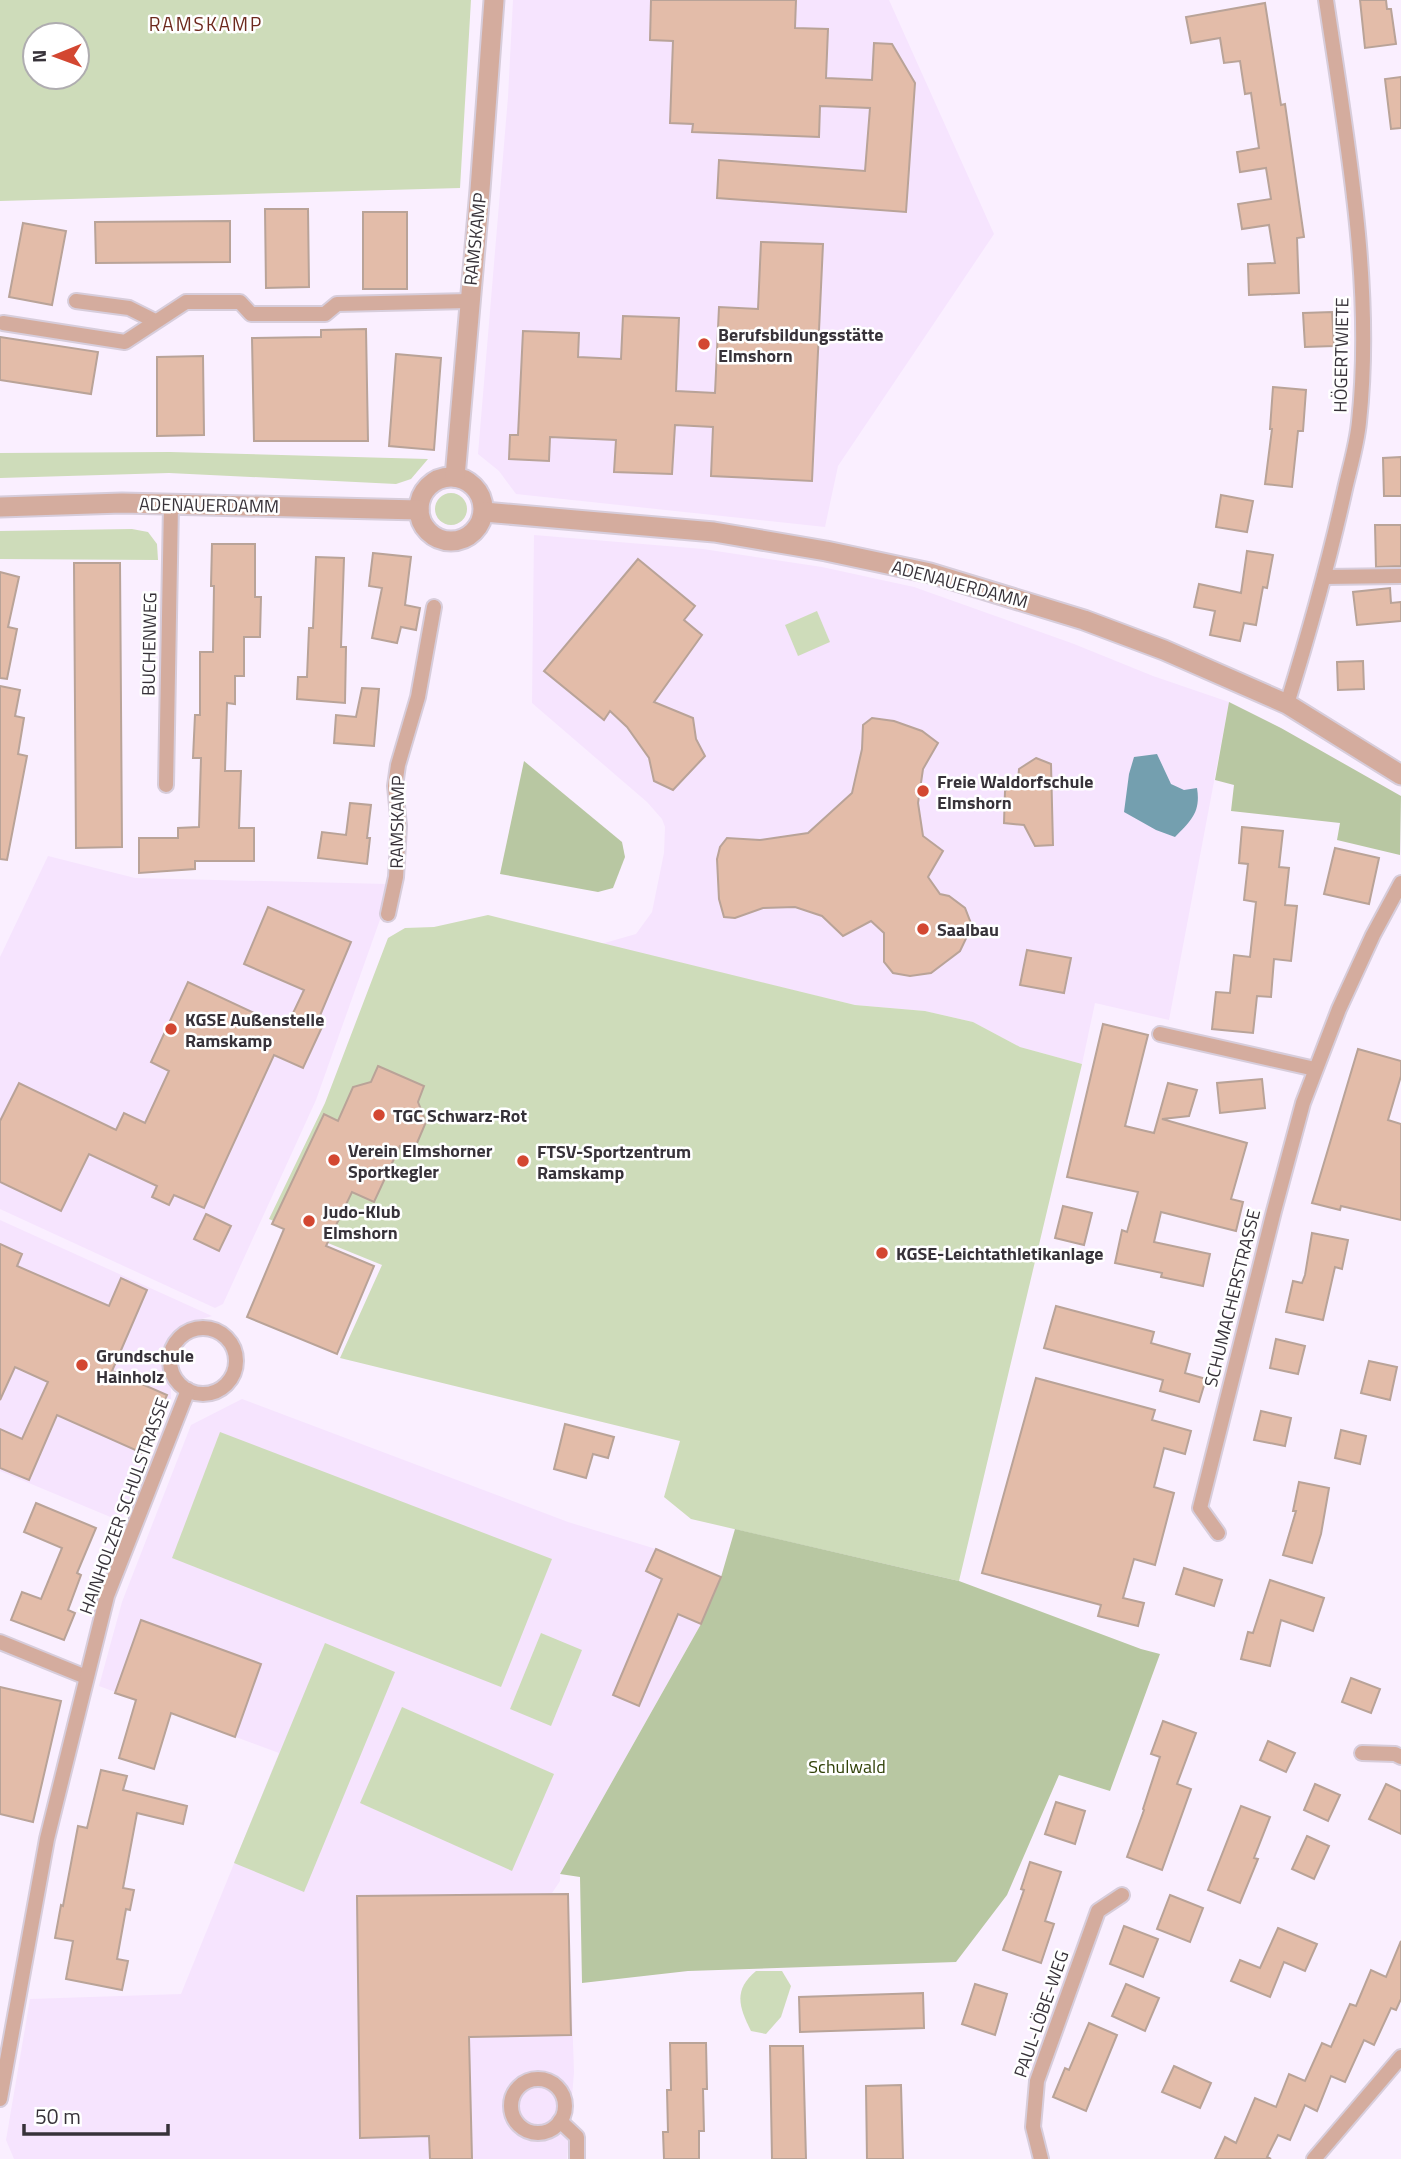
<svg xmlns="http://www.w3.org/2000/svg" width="1401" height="2159" font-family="'Titillium Web',sans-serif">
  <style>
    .built { fill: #f6e4fe }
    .green { fill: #cedcba; fill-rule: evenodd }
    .forest { fill: #b8c7a2 }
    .water { fill: #749faf }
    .building { fill: #e3bca9; stroke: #b9a398; stroke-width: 2 }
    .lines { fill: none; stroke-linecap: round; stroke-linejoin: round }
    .minor-casing { stroke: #d7cddb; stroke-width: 18 }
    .tertiary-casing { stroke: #d7cddb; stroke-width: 23 }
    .minor { stroke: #d4ac9e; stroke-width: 14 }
    .tertiary { stroke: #d4ac9e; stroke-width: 19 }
    .poi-dot { fill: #d34731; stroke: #fff; stroke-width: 2.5 }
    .labels { text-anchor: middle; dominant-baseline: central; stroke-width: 5; stroke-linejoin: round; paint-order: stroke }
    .street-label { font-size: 18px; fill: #373239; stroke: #fff }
    .poi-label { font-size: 18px; font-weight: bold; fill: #373239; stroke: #fff; text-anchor: start }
    .park-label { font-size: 18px; fill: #304107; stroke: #fff }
    .neighbourhood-label { font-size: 19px; letter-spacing: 2px; fill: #6d291d; stroke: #fff }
  </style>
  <rect width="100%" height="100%" fill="#faefff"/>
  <!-- built -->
  <g class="built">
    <polygon points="513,0 889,0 994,234 838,466 825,527 516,494 499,471 478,454 508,97"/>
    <polygon points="534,535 703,549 822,567 914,587 1074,644 1153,676 1229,702 1169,1020 1095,1003 1082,1064 1020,1047 973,1022 925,1011 855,1005 601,944 636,934 652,912 664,853 665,827 662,819 647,802 532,703"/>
    <polygon points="48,856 135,878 387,884 382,914 316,1100 223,1304 215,1308 0,1209 0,957"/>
    <polygon points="0,1220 212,1316 191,1322 177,1329 167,1340 162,1357 165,1373 171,1388 171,1403 120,1521 0,1471"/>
    <polygon points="242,1399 568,1522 656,1549 721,1577 701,1624 560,1874 560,1881 552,1893 568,1894 574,2072 567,2159 14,2159 6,2140 30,1999 181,1994 279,1753 99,1686 122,1602 191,1425"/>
  </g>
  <!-- green -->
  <g class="green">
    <path d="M 0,0 L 471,0 L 460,188 L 0,201 ZM 35,35 L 77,35 L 77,77 L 35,77 Z"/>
    <polygon points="170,452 428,459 411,479 396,484 169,473 0,478 0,453"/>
    <circle cx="451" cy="509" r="16"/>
    <polygon points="132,529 148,532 157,544 158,560 0,559 0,531"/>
    <polygon points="817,611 830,642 798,656 785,625"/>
    <polygon points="488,915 855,1005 925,1011 973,1022 1020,1047 1082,1064 959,1581 691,1519 664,1497 680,1441 340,1358 382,1265 269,1219 325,1103 388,938 405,928 434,927"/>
    <polygon points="220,1432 552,1559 501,1687 172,1558"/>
    <polygon points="541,1633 582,1650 551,1726 510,1709"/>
    <polygon points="325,1643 395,1672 304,1892 234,1863"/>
    <polygon points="402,1707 554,1774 512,1871 360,1803"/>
    <path d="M 756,1971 L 782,1971 L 791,1986 L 781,2017 L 766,2034 L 751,2031 C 739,2007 733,1990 756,1971 Z"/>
  </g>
  <!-- forest -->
  <g class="forest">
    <polygon points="1229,702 1281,728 1401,796 1400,855 1337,840 1340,823 1231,811 1234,785 1215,780"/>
    <polygon points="524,761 622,842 625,857 613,888 598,892 500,874"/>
    <polygon points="735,1529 959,1581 1141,1649 1160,1654 1110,1791 1059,1775 1007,1895 956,1962 688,1971 582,1983 580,1877 560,1874 701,1624 721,1577"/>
  </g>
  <!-- water -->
  <path class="water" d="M 1157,754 L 1171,784 L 1184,790 L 1197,788 C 1201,812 1191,821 1175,837 L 1156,830 L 1124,812 L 1129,774 L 1134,757 Z"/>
  <!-- building -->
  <g class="building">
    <polygon points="651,0 796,0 795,28 828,29 826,78 872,80 874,43 892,44 915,83 906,212 717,198 719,160 865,171 870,108 820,106 819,137 692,132 693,124 670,123 673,41 650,40"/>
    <polygon points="1360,0 1386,0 1387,9 1391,9 1396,44 1365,48"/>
    <polygon points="1265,3 1281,105 1285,104 1304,237 1297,238 1299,293 1249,295 1248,264 1275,263 1269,225 1242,229 1238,204 1271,199 1266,168 1240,172 1237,152 1259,148 1251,93 1245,94 1240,61 1224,63 1220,38 1191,43 1186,17"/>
    <polygon points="1401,77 1401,128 1391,129 1385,79"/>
    <polygon points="265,209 308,209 309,287 266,288"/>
    <rect x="363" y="212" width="44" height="77"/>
    <polygon points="230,221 230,262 96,263 95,222"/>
    <polygon points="23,223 66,231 52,305 9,297"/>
    <polygon points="761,242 823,244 812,481 711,476 713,427 675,425 672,474 614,472 616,440 550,437 549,461 509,459 510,435 518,435 523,331 579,333 578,357 621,359 623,316 679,318 676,391 715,393 719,307 758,309"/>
    <polygon points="1332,312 1334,346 1305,347 1303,313"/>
    <polygon points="366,329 368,441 254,441 252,338 321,337 321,330"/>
    <polygon points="0,337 98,352 91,394 0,380"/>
    <polygon points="396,354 441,358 434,450 389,446"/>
    <polygon points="203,356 204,435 157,436 157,357"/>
    <polygon points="1273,387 1306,390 1303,431 1298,431 1292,487 1265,484 1272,429 1270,429"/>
    <polygon points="1401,457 1401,496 1384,496 1383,458"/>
    <polygon points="1221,495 1253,501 1247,532 1216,527"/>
    <polygon points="1375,525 1401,525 1401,566 1376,567"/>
    <polygon points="212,544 255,544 255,597 261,597 260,637 244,637 244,676 235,676 235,704 227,703 225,771 241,771 239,828 254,828 254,861 195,861 195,869 139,873 139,838 178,838 178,828 199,827 201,758 193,758 195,715 200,715 200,652 213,652 214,586 211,586"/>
    <polygon points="1247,551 1273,555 1267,588 1263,587 1256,625 1244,623 1240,641 1210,635 1215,611 1194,607 1199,584 1241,593"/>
    <polygon points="373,553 411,557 405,605 420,608 416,630 401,627 397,643 372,638 382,588 369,586"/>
    <polygon points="316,557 344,558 341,647 346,647 345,703 297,699 298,677 307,677 309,628 313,628"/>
    <polygon points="638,559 695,606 684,620 702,635 654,702 693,718 696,739 705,756 673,790 654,781 649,758 627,727 610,711 604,720 544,671"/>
    <polygon points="74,563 120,563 122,847 76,848"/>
    <polygon points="0,572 19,577 8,627 17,629 7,679 0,678"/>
    <polygon points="1390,588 1391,603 1401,602 1401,621 1357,625 1353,592"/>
    <polygon points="1363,661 1364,689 1338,690 1337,662"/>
    <polygon points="0,686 20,690 15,716 24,718 18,754 27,756 7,860 0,859"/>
    <polygon points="362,688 379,689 374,746 334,743 336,715 356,717"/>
    <polygon points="872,718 894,721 922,731 938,743 923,769 918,803 923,836 943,851 928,877 940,894 949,896 965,908 972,926 960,951 931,973 910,976 893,973 884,962 884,933 871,921 843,936 822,916 795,907 763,908 735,918 724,917 719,899 717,859 720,847 727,838 760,840 808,833 852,793 862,749 863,725"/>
    <polygon points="1036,758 1051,764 1053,845 1035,846 1024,825 1004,823 1005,791 1018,782 1019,769"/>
    <polygon points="350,803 371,805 367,838 370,838 367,864 318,858 322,832 346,835"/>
    <polygon points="1242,827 1283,831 1279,867 1289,868 1285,905 1297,906 1291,961 1274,959 1271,997 1257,996 1253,1033 1212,1029 1216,992 1230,993 1234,955 1250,957 1256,902 1244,900 1248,864 1239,863"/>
    <polygon points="1335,848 1379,858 1369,904 1324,894"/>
    <polygon points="268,907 351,942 316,1025 322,1027 303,1068 274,1055 204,1208 174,1195 169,1205 152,1197 157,1186 89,1154 61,1211 0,1182 0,1121 19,1083 116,1130 124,1113 145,1123 169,1071 151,1062 188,982 286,1028 304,990 244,964"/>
    <polygon points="1027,950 1071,958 1064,993 1020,985"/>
    <polygon points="1103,1024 1148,1035 1125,1126 1154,1133 1168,1083 1197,1090 1189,1116 1162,1119 1247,1143 1231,1199 1243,1202 1236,1231 1161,1212 1154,1242 1210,1254 1203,1286 1161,1277 1162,1273 1115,1263 1122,1230 1127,1232 1138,1192 1067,1177"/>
    <polygon points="1358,1049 1401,1061 1401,1076 1388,1120 1401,1124 1401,1220 1341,1206 1340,1210 1312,1203"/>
    <polygon points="378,1066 424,1086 418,1102 426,1122 417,1143 400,1146 374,1202 352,1192 326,1246 374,1266 337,1354 247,1317 284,1229 272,1224 324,1114 338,1121 353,1087 371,1082"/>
    <polygon points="1262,1079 1265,1108 1220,1113 1217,1083"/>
    <polygon points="1063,1206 1092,1213 1084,1245 1055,1238"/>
    <polygon points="206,1214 231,1226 219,1251 194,1239"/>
    <polygon points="1312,1233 1348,1240 1342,1269 1335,1267 1323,1320 1286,1312 1293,1281 1302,1283 1305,1275"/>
    <polygon points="0,1244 22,1254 17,1266 109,1306 121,1278 147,1290 112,1371 167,1395 142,1453 57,1415 29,1480 0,1468 0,1429 22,1439 48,1382 15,1367 0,1400"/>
    <polygon points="1056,1306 1154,1332 1151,1343 1190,1354 1185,1373 1206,1379 1199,1402 1160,1391 1163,1380 1044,1348"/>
    <polygon points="1276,1339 1305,1346 1298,1374 1270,1368"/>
    <polygon points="1369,1361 1397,1367 1390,1400 1361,1393"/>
    <polygon points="1036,1378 1155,1410 1152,1420 1191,1431 1185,1454 1164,1448 1154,1487 1174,1493 1155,1565 1134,1559 1123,1598 1144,1603 1138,1626 1098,1616 1101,1605 982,1573"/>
    <polygon points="1261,1411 1291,1418 1285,1446 1254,1440"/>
    <polygon points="565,1424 614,1437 608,1458 593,1454 586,1478 554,1469"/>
    <polygon points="1341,1430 1366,1436 1360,1464 1335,1458"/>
    <polygon points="1299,1482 1329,1488 1321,1534 1312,1563 1283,1555 1296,1511 1293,1511"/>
    <polygon points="36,1503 96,1528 77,1573 81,1575 68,1610 75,1613 64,1640 11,1620 22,1592 41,1599 62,1548 24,1532"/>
    <polygon points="656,1549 721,1577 701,1624 678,1614 639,1706 613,1695 662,1579 646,1571"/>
    <polygon points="1184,1568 1222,1580 1214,1606 1176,1594"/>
    <polygon points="1270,1580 1324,1598 1313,1631 1281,1620 1270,1666 1241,1659 1248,1632 1253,1633"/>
    <polygon points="141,1620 261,1664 235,1737 171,1713 154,1769 119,1758 136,1700 115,1693"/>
    <polygon points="1351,1678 1380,1689 1371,1713 1342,1702"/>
    <polygon points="0,1687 61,1701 33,1822 0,1814"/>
    <polygon points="1163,1721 1196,1733 1177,1784 1191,1789 1162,1870 1127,1857 1144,1810 1143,1809 1160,1757 1151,1754"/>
    <polygon points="1268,1741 1295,1753 1286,1772 1260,1760"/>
    <polygon points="101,1770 127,1776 123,1790 187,1806 183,1824 137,1813 123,1888 134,1890 130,1910 126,1909 117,1959 128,1961 122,1990 66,1979 73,1941 55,1938 61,1905 63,1906 78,1826 87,1828"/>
    <polygon points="1315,1784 1340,1795 1328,1821 1304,1810"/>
    <polygon points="1386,1784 1401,1791 1401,1834 1369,1819"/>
    <polygon points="1056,1802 1085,1811 1075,1844 1045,1834"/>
    <polygon points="1241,1806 1270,1817 1254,1858 1258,1859 1240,1903 1208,1890"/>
    <polygon points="1307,1836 1329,1846 1314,1879 1292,1869"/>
    <polygon points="1030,1862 1061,1872 1045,1921 1054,1924 1041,1963 1003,1950 1024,1890 1021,1889"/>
    <polygon points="568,1894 571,2035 469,2037 472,2159 430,2159 429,2136 360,2138 357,1896"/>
    <polygon points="1170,1895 1203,1908 1190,1942 1157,1929"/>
    <polygon points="1124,1926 1158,1939 1143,1977 1110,1964"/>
    <polygon points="1278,1928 1317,1944 1305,1971 1284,1962 1270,1997 1231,1981 1240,1960 1260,1968"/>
    <polygon points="1401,1941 1401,1999 1396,2010 1391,2008 1374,2045 1364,2040 1345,2082 1331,2076 1317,2111 1305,2105 1290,2140 1278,2135 1267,2157 1271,2159 1215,2159 1225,2137 1236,2143 1255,2098 1276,2107 1289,2074 1305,2081 1322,2043 1331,2047 1350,2004 1356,2006 1371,1970 1386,1977"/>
    <polygon points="975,1984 1007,1994 995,2035 962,2024"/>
    <polygon points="1126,1984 1159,1998 1145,2031 1112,2016"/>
    <polygon points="923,1993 924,2028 800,2032 799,1997"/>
    <polygon points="1089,2023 1117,2035 1086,2111 1053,2097 1065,2068 1069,2070"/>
    <polygon points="670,2043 706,2043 707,2089 703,2089 704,2131 699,2131 699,2159 664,2159 663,2132 668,2132 667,2090 671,2090"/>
    <polygon points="770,2046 803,2046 806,2159 772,2159"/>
    <polygon points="1174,2066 1211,2083 1200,2108 1162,2092"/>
    <polygon points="901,2085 903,2159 867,2159 866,2086"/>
  </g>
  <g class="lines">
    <defs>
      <g id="minor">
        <polyline points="76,301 129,308 155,321"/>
        <polyline points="3,323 125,342 186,302 240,302 251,314 325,314 337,304 469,301"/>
        <polyline points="1324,577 1401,576"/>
        <path d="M 1287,704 C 1309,633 1329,562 1345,489 C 1350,467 1357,444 1359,422 C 1374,284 1346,136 1326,0"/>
        <polyline points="166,785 171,504"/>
        <polyline points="388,914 396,877 399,826 395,786 398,765 418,697 434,607"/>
        <polyline points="1160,1034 1315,1069"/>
        <circle cx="203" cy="1361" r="33"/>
        <polyline points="1218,1533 1200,1508 1274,1211 1303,1103 1339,1009 1373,935 1401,883"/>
        <polyline points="0,1642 86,1677"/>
        <polyline points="1362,1753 1395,1754 1401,1757"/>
        <circle cx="538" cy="2106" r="27"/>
        <polyline points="0,2099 47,1839 107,1596 188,1390"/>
        <polyline points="560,2121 577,2137 577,2159"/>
        <polyline points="1041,2159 1033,2127 1037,2081 1098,1911 1122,1895"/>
        <polyline points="1314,2159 1401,2057"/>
      </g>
      <g id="tertiary">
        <circle cx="451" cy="509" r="32"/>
        <polyline points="455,477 480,190 494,0"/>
        <polyline points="0,507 122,503 419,510"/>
        <polyline points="484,512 714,532 826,551 930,573 1084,620 1164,650 1287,704 1401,775"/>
      </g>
    </defs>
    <!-- minor casing -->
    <use href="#minor" class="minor-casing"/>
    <!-- tertiary casing -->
    <use href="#tertiary" class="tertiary-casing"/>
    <!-- minor -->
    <use href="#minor" class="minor"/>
    <!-- tertiary -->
    <use href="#tertiary" class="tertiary"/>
  </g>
  <!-- markers -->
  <g class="poi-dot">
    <circle cx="704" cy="344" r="7"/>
    <circle cx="923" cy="791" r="7"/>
    <circle cx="923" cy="929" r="7"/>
    <circle cx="171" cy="1029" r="7"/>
    <circle cx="379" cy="1115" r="7"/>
    <circle cx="334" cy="1160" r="7"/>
    <circle cx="523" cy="1161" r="7"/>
    <circle cx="309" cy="1221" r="7"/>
    <circle cx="882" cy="1253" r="7"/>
    <circle cx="82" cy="1365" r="7"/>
  </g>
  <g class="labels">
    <!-- street labels -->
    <g class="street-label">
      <text transform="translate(475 239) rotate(-84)">RAMSKAMP</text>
      <text transform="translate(1341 355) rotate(-89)">HÖGERTWIETE</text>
      <text transform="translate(209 505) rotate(1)">ADENAUERDAMM</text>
      <text transform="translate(960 584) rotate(15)">ADENAUERDAMM</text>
      <text transform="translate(149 644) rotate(-89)">BUCHENWEG</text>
      <text transform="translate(397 822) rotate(-89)">RAMSKAMP</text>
      <text transform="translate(1232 1298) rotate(-76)">SCHUMACHERSTRASSE</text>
      <text transform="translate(124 1506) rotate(-70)">HAINHOLZER SCHULSTRASSE</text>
      <text transform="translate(1041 2014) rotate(-71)">PAUL-LÖBE-WEG</text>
    </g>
    <!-- poi labels -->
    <g class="poi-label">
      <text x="718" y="334">Berufsbildungsstätte<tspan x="718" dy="21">Elmshorn</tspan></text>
      <text x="937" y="781">Freie Waldorfschule<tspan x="937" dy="21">Elmshorn</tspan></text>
      <text x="937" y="929">Saalbau</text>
      <text x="185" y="1019">KGSE Außenstelle<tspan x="185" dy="21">Ramskamp</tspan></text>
      <text x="393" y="1115">TGC Schwarz-Rot</text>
      <text x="348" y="1150">Verein Elmshorner<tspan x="348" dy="21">Sportkegler</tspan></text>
      <text x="537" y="1151">FTSV-Sportzentrum<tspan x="537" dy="21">Ramskamp</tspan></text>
      <text x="323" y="1211">Judo-Klub<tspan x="323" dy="21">Elmshorn</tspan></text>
      <text x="896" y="1253">KGSE-Leichtathletikanlage</text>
      <text x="96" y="1355">Grundschule<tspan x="96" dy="21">Hainholz</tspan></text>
    </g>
    <!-- park labels -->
    <g class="park-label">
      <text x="847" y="1766">Schulwald</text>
    </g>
    <!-- neighbourhood labels -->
    <g class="neighbourhood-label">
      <text x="206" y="23">RAMSKAMP</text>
    </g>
  </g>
  <!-- north arrow -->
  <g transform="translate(56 56) rotate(269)"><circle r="33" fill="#ffffff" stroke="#afadb0" stroke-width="2"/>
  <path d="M0-5L12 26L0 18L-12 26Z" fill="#d34731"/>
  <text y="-10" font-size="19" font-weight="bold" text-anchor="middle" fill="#373239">N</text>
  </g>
  <!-- scale -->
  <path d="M24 2124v10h144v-10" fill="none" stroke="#373239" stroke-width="3.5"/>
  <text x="35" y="2124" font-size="21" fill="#373239" stroke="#ffffff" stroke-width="5" paint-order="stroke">50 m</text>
</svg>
